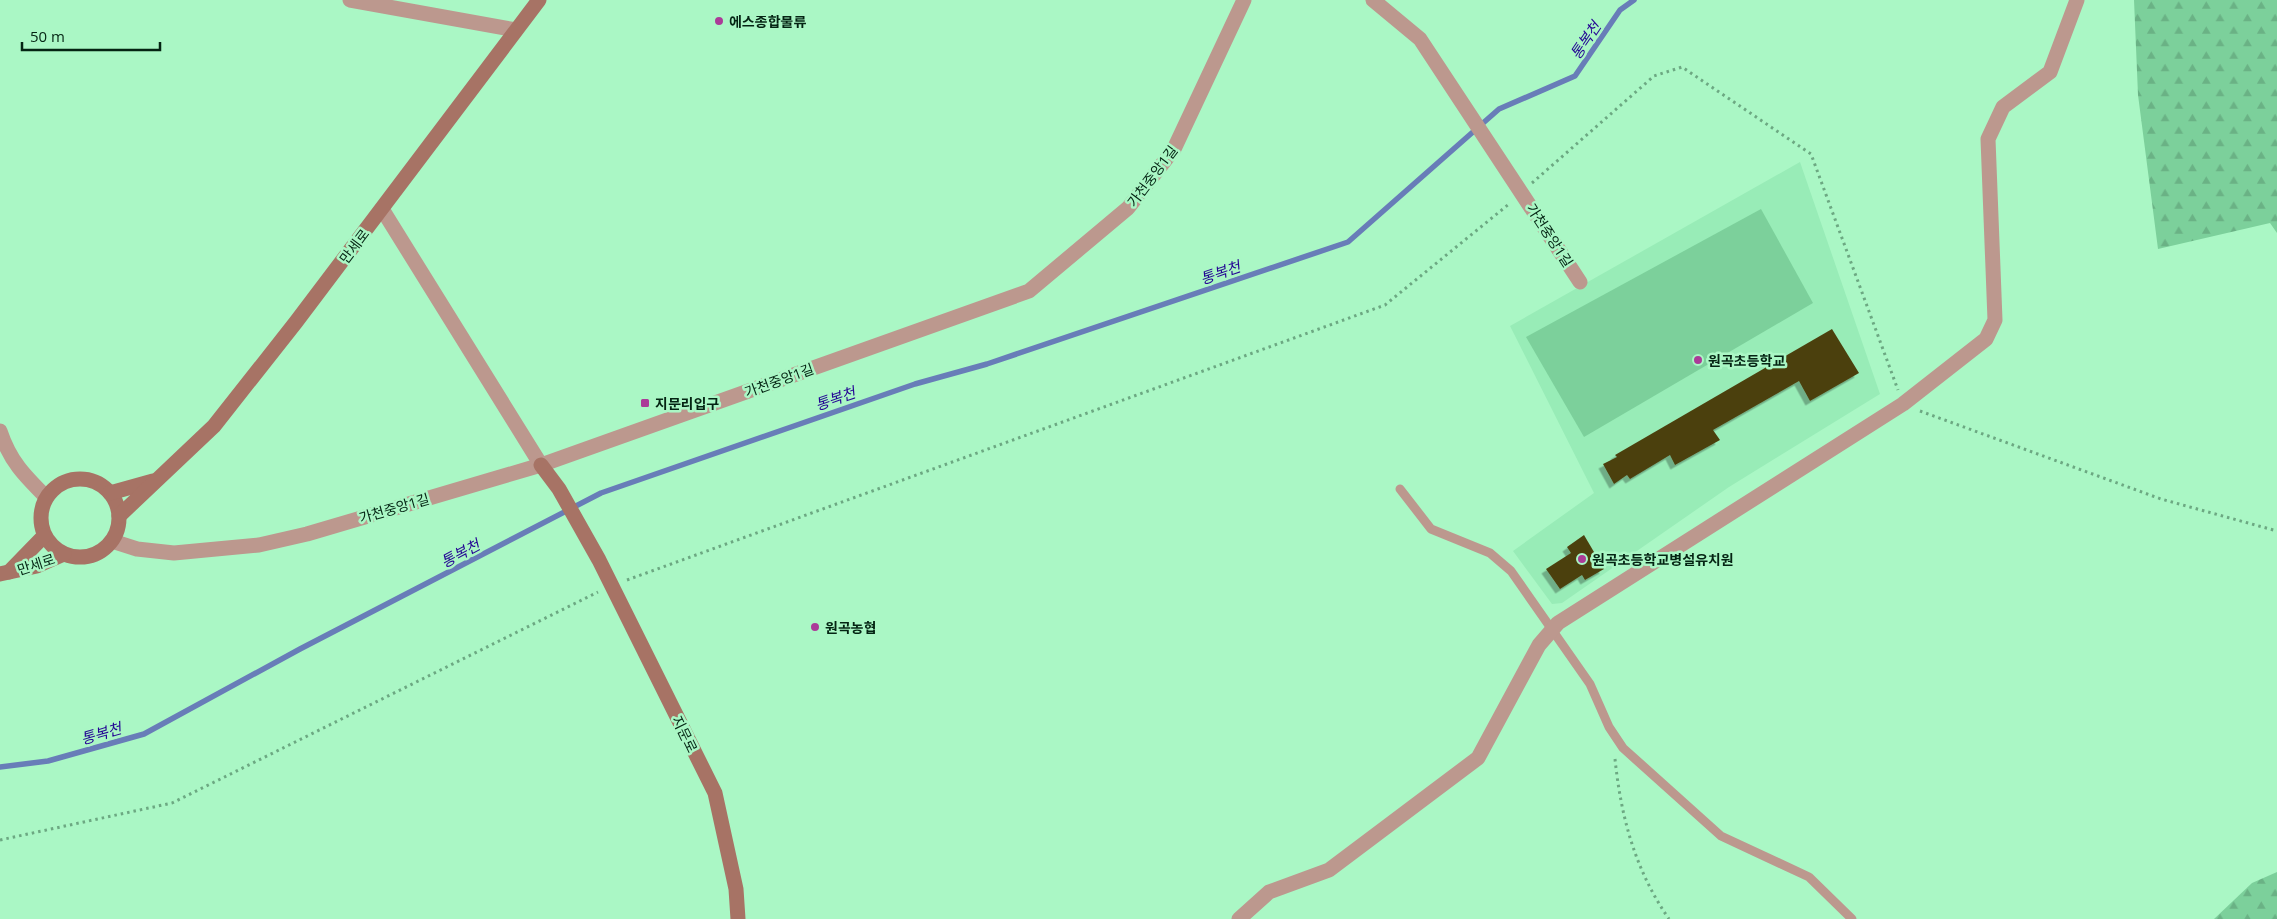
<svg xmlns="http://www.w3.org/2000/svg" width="2277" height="919" font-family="'Open Sans','Noto Sans KR',sans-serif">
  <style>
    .built { fill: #98ecb7 }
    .grass { fill: #7cd09b }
    .forest { fill: url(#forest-firs) }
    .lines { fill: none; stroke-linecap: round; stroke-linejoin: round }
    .stream { stroke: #687db8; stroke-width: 5.5 }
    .building { fill: #4c4110; filter: url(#shadow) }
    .path { stroke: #6ca882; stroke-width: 3; stroke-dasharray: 2.5 4; stroke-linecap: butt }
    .lane { stroke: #bc988e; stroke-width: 9 }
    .street { stroke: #bc988e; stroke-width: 15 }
    .secondary { stroke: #a77365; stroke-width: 15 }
    .poi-dot { fill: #ab3b98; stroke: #aaf7c5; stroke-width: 2 }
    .labels { text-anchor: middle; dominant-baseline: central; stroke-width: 5; stroke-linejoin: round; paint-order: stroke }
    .poi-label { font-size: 14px; font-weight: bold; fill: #042413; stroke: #aaf7c5; text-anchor: start }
    .street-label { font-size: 14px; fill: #042413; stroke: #aaf7c5 }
    .water-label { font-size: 15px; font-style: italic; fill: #240494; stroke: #aaf7c5 }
  </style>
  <defs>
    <pattern id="forest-firs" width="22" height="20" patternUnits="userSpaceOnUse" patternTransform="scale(1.25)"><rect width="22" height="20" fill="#7cd09b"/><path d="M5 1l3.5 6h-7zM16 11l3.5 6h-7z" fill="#6ab285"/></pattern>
    <filter id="shadow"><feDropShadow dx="-4.5" dy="4.5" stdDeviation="0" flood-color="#0004"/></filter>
  </defs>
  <rect width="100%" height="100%" fill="#aaf7c5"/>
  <!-- built -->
  <polygon class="built" points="1800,162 1880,394 1729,487 1562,603 1552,604 1513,551 1594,493 1510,326"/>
  <!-- grass -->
  <polygon class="grass" points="1761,209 1813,303 1584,437 1526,337"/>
  <!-- forest -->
  <g class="forest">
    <polygon points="2134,0 2277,0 2277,233 2270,223 2158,249 2138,95"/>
    <polygon points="2277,872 2277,919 2214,919 2252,883"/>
  </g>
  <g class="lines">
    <!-- stream -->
    <polyline class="stream" points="0,767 48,761 144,734 300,649 601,493 915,384 987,364 1348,242 1499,109 1575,76 1620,10 1634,0"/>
  </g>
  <!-- building -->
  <g class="building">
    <polygon points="1832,329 1859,373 1810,401 1799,381 1713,430 1720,440 1675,465 1670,455 1630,479 1627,475 1614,484 1603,464 1617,457 1615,455"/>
    <polygon points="1584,535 1604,569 1585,580 1582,575 1560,589 1546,569 1571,553 1567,547"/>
  </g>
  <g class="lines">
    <!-- path -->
    <g class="path">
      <polyline points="1532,183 1654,76 1682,67 1811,154 1898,390"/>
      <polyline points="1920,411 2161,499 2277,531"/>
      <polyline points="627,580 1385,305 1509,204"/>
      <path d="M 1615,759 C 1621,817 1635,870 1669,919"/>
      <polyline points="0,840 172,803 598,592"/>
    </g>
    <!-- lane -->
    <polyline class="lane" points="1400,489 1431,529 1490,553 1511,571 1590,684 1609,727 1623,748 1721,836 1809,877 1852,919"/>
    <!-- street -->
    <g class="street">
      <polyline points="350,0 516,30"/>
      <polyline points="1373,0 1420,39 1580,282"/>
      <polyline points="382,209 541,465"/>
      <path d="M 0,431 C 10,461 24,475 46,497"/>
      <polyline points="112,541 137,549 174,553 259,545 307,534 541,465 1029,291 1128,208 1174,149 1244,0"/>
      <polyline points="1239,919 1269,892 1329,870 1478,758 1539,645 1558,623 1903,404 1986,339 1995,320 1988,139 2003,107 2050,72 2077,0"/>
    </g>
    <!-- secondary -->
    <g class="secondary">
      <polyline points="541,465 559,489 599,560 715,793 736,889 738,919"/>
      <circle cx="80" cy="518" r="39"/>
      <polyline points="110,493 153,481"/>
      <polyline points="119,516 214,426 296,322 539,0"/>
      <polyline points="9,572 44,536"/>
      <polyline points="0,574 37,566 64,554"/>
    </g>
  </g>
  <!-- markers -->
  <g class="poi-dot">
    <circle cx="719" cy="21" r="5"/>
    <circle cx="1698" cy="360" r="5"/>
    <rect x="640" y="398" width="10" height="10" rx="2.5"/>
    <circle cx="1582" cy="559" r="5"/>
    <circle cx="815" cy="627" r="5"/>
  </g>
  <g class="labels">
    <!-- poi labels -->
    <g class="poi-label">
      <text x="729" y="21">에스종합물류</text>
      <text x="1708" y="360">원곡초등학교</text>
      <text x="655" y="403">지문리입구</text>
      <text x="1592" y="559">원곡초등학교병설유치원</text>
      <text x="825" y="627">원곡농협</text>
    </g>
    <!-- street labels -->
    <g class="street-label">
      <text transform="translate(1152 176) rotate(-53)">가천중앙1길</text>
      <text transform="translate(1550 235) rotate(57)">가천중앙1길</text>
      <text transform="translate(354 246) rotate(-53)">만세로</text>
      <text transform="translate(779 380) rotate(-20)">가천중앙1길</text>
      <text transform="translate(394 508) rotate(-16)">가천중앙1길</text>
      <text transform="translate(36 564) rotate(-18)">만세로</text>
      <text transform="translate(685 734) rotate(64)">지문로</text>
    </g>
    <!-- water labels -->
    <g class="water-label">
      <text transform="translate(1585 40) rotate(-56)">통복천</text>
      <text transform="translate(1220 272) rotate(-19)">통복천</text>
      <text transform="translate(835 398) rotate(-19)">통복천</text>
      <text transform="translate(460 553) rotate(-28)">통복천</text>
      <text transform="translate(101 733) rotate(-16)">통복천</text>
    </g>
  </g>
  <!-- scale -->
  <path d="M22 42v8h138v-8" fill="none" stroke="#042413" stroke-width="2.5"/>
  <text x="30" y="42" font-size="15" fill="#042413" stroke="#aaf7c5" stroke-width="4" paint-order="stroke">50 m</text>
</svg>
